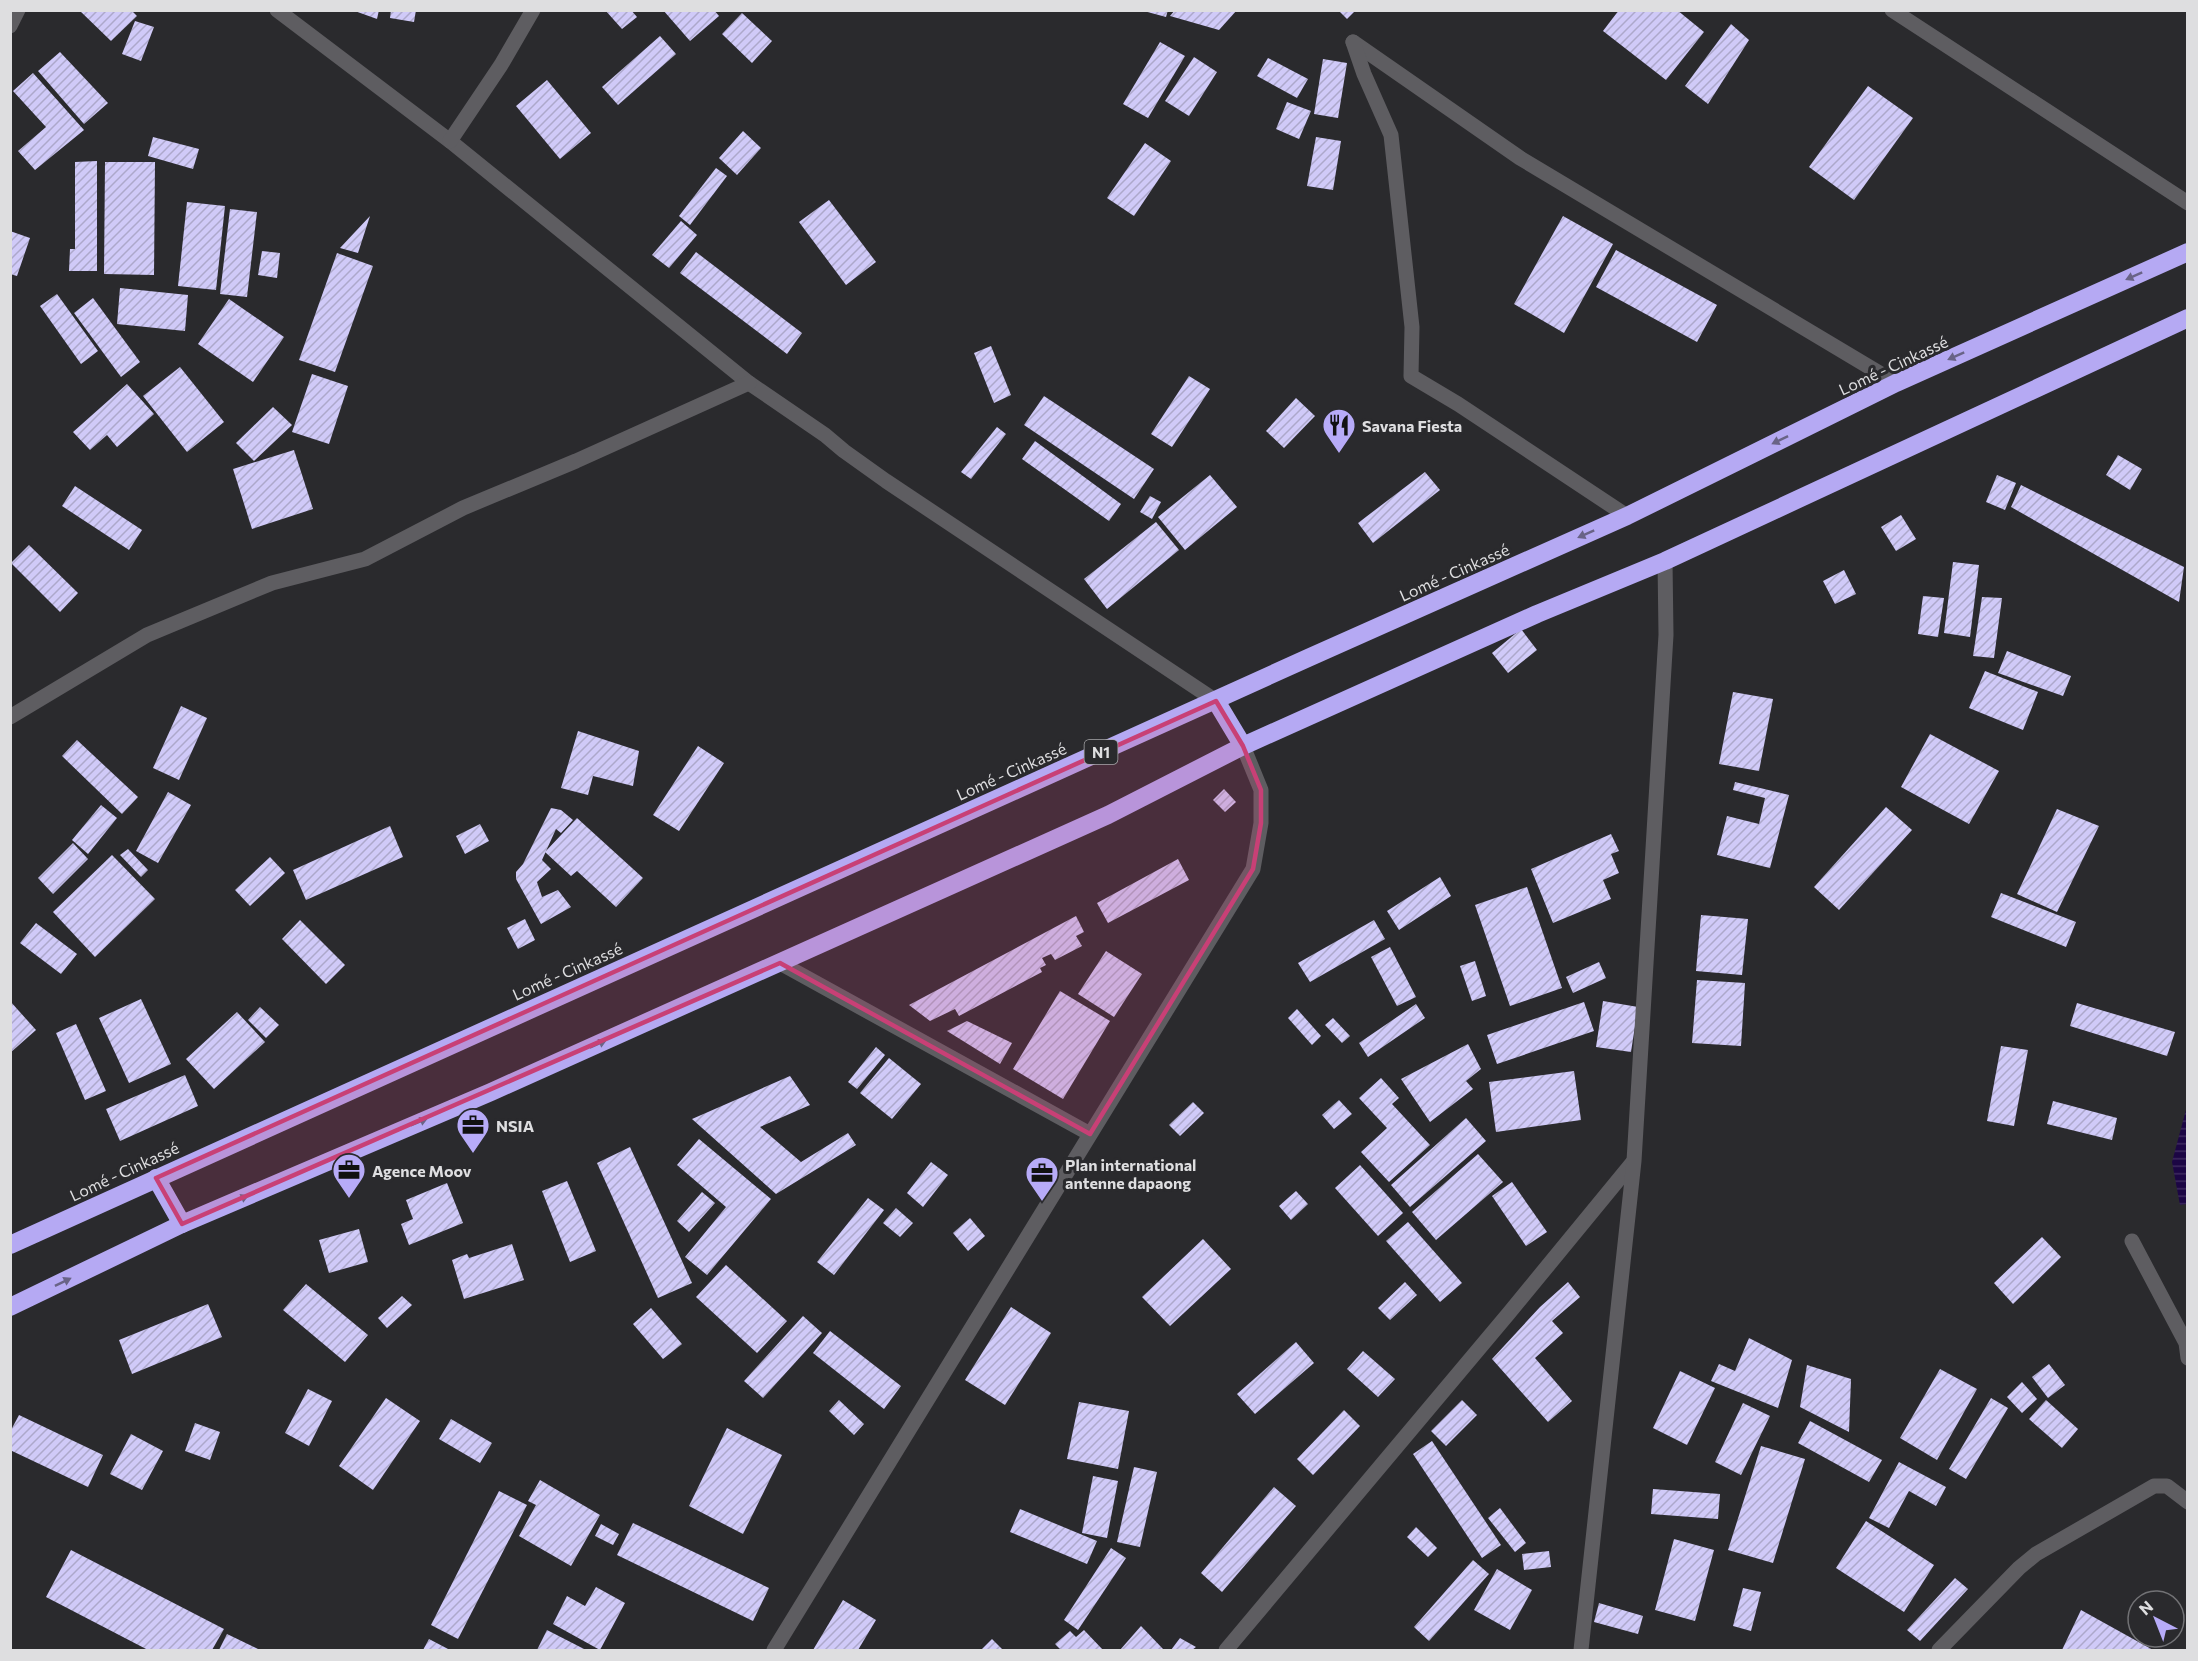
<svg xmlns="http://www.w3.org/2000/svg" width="2198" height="1661" font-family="Commissioner,sans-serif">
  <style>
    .water { fill: url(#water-rules) }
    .building { fill: url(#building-hatch) }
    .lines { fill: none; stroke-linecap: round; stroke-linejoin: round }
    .minor { stroke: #5e5d61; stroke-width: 15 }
    .highway { stroke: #b5a9f3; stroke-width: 18 }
    .oneway { fill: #696386 }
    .marked { fill: #c84076; fill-opacity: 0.2; stroke: #c84076; stroke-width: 4.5; stroke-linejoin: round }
    .labels { text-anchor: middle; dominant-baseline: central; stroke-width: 6; stroke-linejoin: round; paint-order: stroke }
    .shield { fill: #2a2a2d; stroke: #a8a8aa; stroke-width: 1.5 }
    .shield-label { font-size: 15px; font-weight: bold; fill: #dedee0 }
    .street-label { font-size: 16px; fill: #dedee0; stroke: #2a2a2d }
    .poi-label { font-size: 16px; font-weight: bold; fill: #dedee0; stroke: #2a2a2d; text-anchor: start }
  </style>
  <defs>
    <pattern id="water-rules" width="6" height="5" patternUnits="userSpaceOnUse" patternTransform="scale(1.5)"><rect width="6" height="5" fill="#1c0644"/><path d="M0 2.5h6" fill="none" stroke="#3d2a5f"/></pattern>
    <pattern id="building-hatch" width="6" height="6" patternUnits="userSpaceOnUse" patternTransform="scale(1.5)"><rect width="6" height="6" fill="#d0caf8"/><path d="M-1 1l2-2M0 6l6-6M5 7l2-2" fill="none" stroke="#ada8cb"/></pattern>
  </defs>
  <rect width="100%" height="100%" fill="#2a2a2d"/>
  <!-- water -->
  <polygon class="water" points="2187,1106 2187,1204 2180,1205 2172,1162"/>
  <!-- building -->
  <g class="building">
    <polygon points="79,10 131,10 137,16 111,41"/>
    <polygon points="352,10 379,10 377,19"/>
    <polygon points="391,10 416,10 414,22 390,18"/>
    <polygon points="605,10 631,10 637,17 622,29"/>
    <polygon points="663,10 714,10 719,16 690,41"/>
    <polygon points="1140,10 1168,10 1166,17"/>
    <polygon points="1175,10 1237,10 1219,30 1170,16"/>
    <polygon points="1338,10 1356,10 1347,19"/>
    <polygon points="1619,10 1677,10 1704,32 1666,80 1603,31"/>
    <polygon points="742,13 772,41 752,63 722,34"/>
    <polygon points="135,21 154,27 141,61 122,54"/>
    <polygon points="1731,24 1749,40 1708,104 1685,86"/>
    <polygon points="660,36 676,54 618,105 602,87"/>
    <polygon points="1160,42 1185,56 1148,118 1123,104"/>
    <polygon points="60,52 108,103 84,124 38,71"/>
    <polygon points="1194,57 1217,72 1189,116 1165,101"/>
    <polygon points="1268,58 1308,79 1297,98 1257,76"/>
    <polygon points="1323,59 1347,63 1338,118 1314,114"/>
    <polygon points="33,73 84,130 35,170 18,151 46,127 13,91"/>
    <polygon points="547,80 591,133 560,159 516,106"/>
    <polygon points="1868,86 1913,118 1854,200 1809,167"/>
    <polygon points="1287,102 1311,111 1299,139 1276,129"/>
    <polygon points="743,131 761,148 737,175 719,158"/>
    <polygon points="153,137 199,149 193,169 148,156"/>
    <polygon points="1316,137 1341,141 1333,190 1307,186"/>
    <polygon points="1145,143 1171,161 1134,216 1107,198"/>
    <polygon points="97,161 97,271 69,271 70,249 75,249 75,162"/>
    <polygon points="105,162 155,162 154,275 104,274"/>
    <polygon points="716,168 727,176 690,225 679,216"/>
    <polygon points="829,200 876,262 846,285 799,222"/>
    <polygon points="187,202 225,206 216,290 178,286"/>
    <polygon points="230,209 257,212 247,297 220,294"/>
    <polygon points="370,216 358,253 340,248"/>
    <polygon points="1563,216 1613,244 1564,333 1514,304"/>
    <polygon points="681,221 697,235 669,268 652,255"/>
    <polygon points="10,231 30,238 17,276 10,274"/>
    <polygon points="1616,250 1717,305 1697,342 1596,287"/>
    <polygon points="262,251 280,253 277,278 258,275"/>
    <polygon points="696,252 802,333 787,354 680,273"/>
    <polygon points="337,253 373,266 335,372 299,360"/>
    <polygon points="120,288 188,295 185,331 117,324"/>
    <polygon points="57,294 98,351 81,364 40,306"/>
    <polygon points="93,298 140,362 121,377 74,313"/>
    <polygon points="229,299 284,337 253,382 198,344"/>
    <polygon points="991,346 1011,395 994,403 974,353"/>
    <polygon points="180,367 224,422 187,452 143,396"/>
    <polygon points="312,374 348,386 329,444 292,432"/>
    <polygon points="1189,376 1210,389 1172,447 1151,434"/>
    <polygon points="127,384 154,414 117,447 107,435 90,450 73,432"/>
    <polygon points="1044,396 1154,469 1134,499 1024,425"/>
    <polygon points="1296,398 1315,416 1284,448 1266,431"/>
    <polygon points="273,407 292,425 254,461 236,443"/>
    <polygon points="997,427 1006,434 971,479 961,472"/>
    <polygon points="1035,441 1121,504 1109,521 1022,459"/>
    <polygon points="294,450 313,509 252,529 233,469"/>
    <polygon points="2118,455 2142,469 2130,490 2106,475"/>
    <polygon points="1425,472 1440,490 1373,543 1358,523"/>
    <polygon points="1210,475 1237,507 1185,550 1158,517"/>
    <polygon points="1997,475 2016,483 2005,510 1986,502"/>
    <polygon points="2021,485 2184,567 2179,602 2011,507"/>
    <polygon points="75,486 142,530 129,550 62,506"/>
    <polygon points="1150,496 1161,502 1152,519 1140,512"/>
    <polygon points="1901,515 1916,539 1896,551 1881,527"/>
    <polygon points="1156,522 1179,550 1107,609 1084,579"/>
    <polygon points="29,545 78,593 60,612 11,563"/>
    <polygon points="1953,562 1979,565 1970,637 1944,633"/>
    <polygon points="1844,570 1856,594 1835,604 1823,581"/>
    <polygon points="1923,596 1944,598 1938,637 1918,634"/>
    <polygon points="1982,597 2002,598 1994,658 1973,656"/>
    <polygon points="1521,629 1537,650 1508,673 1492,653"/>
    <polygon points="2007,651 2071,676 2063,696 1998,673"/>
    <polygon points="1985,671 2038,692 2023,730 1969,708"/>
    <polygon points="1733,692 1773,699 1759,771 1719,764"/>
    <polygon points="181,706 207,718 179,780 153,768"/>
    <polygon points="578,731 639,751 633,786 593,776 588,795 561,788"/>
    <polygon points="1930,734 1999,771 1969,824 1901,787"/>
    <polygon points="77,740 138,797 122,814 62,756"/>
    <polygon points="698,746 724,763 679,831 653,815"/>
    <polygon points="1735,782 1789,795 1770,868 1717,855 1727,816 1759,824 1765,798 1733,790"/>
    <polygon points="1224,789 1236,802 1225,812 1213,800"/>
    <polygon points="168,792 191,805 158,863 136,851"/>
    <polygon points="101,805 117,818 88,854 72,840"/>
    <polygon points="1886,807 1912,830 1839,910 1814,887"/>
    <polygon points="551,808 561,810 573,820 561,833 556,829 542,860 551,869 537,882 542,897 558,890 571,907 541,924 516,879 516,872 523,864"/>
    <polygon points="2057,809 2099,826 2057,912 2017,894"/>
    <polygon points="577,818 643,878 616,907 577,871 571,876 545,852"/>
    <polygon points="480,824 489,841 465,854 456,836"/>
    <polygon points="390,826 403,857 306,900 293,870"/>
    <polygon points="1611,834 1619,851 1611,854 1619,873 1603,880 1611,899 1553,923 1531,869"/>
    <polygon points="73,843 88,859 53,894 38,878"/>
    <polygon points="128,849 148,870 141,877 120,855"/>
    <polygon points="112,855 155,899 95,957 53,912"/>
    <polygon points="270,857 285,873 250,906 235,890"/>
    <polygon points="1178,859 1189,880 1108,923 1097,903"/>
    <polygon points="1440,877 1451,896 1399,930 1387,911"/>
    <polygon points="1527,887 1562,988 1510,1006 1475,905"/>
    <polygon points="2001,893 2076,922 2066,947 1991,917"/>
    <polygon points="1701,915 1748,919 1742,975 1696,971"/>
    <polygon points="1076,916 1084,932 1076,936 1082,946 1055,960 1051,954 1042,958 1046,965 1040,968 1042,972 959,1016 955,1009 930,1021 909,1005"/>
    <polygon points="525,919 535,940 518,949 507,928"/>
    <polygon points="300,920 345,965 326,984 282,939"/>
    <polygon points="1374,920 1385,939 1310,982 1298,963"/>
    <polygon points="36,923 77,954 61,974 20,943"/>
    <polygon points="1390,947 1416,997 1397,1006 1371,957"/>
    <polygon points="1106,951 1142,974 1114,1017 1078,994"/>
    <polygon points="1475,961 1486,996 1472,1001 1460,966"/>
    <polygon points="1599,962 1606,978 1573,993 1566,977"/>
    <polygon points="1697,980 1745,983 1741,1046 1692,1043"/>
    <polygon points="1060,991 1110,1021 1063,1099 1013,1069"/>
    <polygon points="141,999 171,1064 129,1083 99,1018"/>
    <polygon points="10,1001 36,1030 10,1053"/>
    <polygon points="1603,1001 1638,1007 1631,1052 1596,1047"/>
    <polygon points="1584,1002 1594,1031 1497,1064 1487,1035"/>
    <polygon points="2077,1003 2175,1032 2167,1056 2070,1026"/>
    <polygon points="1416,1004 1425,1018 1368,1057 1359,1043"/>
    <polygon points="260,1007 279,1025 266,1038 248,1020"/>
    <polygon points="1297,1009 1321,1036 1312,1045 1288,1018"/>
    <polygon points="237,1012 265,1042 214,1089 186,1059"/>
    <polygon points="1333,1018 1350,1036 1342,1043 1325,1025"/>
    <polygon points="967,1021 1012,1043 1000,1064 947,1031"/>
    <polygon points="76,1024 106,1091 85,1100 56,1033"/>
    <polygon points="1468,1044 1481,1069 1466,1081 1473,1089 1430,1122 1401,1079"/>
    <polygon points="2001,1046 2028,1050 2014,1126 1987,1121"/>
    <polygon points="876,1047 885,1055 857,1089 848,1082"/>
    <polygon points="889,1058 921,1084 892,1119 860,1093"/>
    <polygon points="1574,1071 1581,1120 1496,1132 1489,1082"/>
    <polygon points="185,1075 198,1106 120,1141 106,1109"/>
    <polygon points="790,1076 810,1105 760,1127 801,1162 848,1133 856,1145 776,1194 692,1119"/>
    <polygon points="1381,1078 1399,1098 1392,1104 1430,1145 1389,1182 1361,1152 1387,1128 1359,1098"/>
    <polygon points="1339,1100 1352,1114 1334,1129 1322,1115"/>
    <polygon points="2053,1101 2117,1118 2112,1140 2047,1124"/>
    <polygon points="1193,1102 1204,1113 1180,1136 1169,1125"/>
    <polygon points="1466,1118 1486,1141 1410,1207 1391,1185"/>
    <polygon points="699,1139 771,1199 707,1275 685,1257 726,1207 677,1165"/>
    <polygon points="630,1147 692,1283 658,1298 597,1163"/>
    <polygon points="1478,1154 1503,1182 1436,1240 1412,1212"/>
    <polygon points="931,1162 948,1175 923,1207 907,1193"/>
    <polygon points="1360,1165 1403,1213 1378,1236 1335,1188"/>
    <polygon points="567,1181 596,1251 570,1262 542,1191"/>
    <polygon points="1512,1182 1547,1232 1526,1246 1492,1196"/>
    <polygon points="447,1183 463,1223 409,1245 401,1224 413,1219 406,1200"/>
    <polygon points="1296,1191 1308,1204 1291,1220 1279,1206"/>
    <polygon points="702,1192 715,1203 689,1232 677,1221"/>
    <polygon points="868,1198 884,1210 834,1275 817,1262"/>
    <polygon points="896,1208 913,1223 900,1237 883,1223"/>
    <polygon points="970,1218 985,1236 968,1251 953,1233"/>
    <polygon points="1408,1222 1462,1283 1440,1302 1386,1241"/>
    <polygon points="359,1229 368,1262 329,1273 319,1240"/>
    <polygon points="2042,1237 2061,1257 2013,1304 1994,1283"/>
    <polygon points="1203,1239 1231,1269 1170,1326 1142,1297"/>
    <polygon points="512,1244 524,1280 464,1299 452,1260 467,1254 469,1258"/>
    <polygon points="726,1265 787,1321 757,1353 696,1297"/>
    <polygon points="1405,1282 1417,1295 1390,1320 1378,1308"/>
    <polygon points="1568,1282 1580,1297 1552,1321 1563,1333 1535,1358 1572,1401 1548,1422 1492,1359 1540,1307"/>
    <polygon points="306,1284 368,1335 345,1362 283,1310"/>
    <polygon points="402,1296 412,1305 387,1328 378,1318"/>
    <polygon points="208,1304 222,1337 132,1374 119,1340"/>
    <polygon points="1011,1307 1051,1333 1005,1405 965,1380"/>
    <polygon points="651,1308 682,1344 663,1359 633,1324"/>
    <polygon points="803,1316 822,1333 763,1398 744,1381"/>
    <polygon points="830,1331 901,1386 884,1409 813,1353"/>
    <polygon points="1749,1338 1792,1360 1778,1408 1711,1381 1719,1364 1735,1371"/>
    <polygon points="1296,1342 1314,1363 1255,1414 1237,1394"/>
    <polygon points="1363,1351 1395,1379 1378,1397 1347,1369"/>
    <polygon points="2049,1364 2065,1385 2048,1398 2032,1377"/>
    <polygon points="1807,1365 1851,1379 1849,1432 1800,1407"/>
    <polygon points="1940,1369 1977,1389 1937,1460 1900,1438"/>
    <polygon points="1680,1371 1715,1388 1687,1445 1653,1428"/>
    <polygon points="2022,1382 2037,1399 2022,1413 2007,1397"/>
    <polygon points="308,1389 332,1401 309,1446 285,1433"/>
    <polygon points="386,1398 420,1421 373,1490 339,1466"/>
    <polygon points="1991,1398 2008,1408 1966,1479 1949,1469"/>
    <polygon points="839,1400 864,1424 854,1435 829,1411"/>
    <polygon points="1462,1400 1477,1415 1446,1446 1431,1431"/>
    <polygon points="2046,1400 2078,1429 2062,1448 2029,1419"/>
    <polygon points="1079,1402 1129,1411 1118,1469 1067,1459"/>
    <polygon points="1743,1403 1770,1416 1741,1475 1715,1462"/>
    <polygon points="1344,1410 1360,1426 1313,1475 1297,1459"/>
    <polygon points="19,1415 103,1455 88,1487 10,1450 10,1432"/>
    <polygon points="451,1419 492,1443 480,1463 439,1439"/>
    <polygon points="1810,1421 1882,1460 1869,1482 1798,1443"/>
    <polygon points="195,1423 220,1432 210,1460 185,1451"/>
    <polygon points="727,1428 782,1455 743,1534 689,1506"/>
    <polygon points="131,1434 163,1451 142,1490 110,1474"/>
    <polygon points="1432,1441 1501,1545 1482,1558 1413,1454"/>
    <polygon points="1761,1446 1805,1459 1773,1563 1728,1550"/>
    <polygon points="1899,1462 1946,1487 1936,1506 1909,1491 1889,1528 1869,1518"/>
    <polygon points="1134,1467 1157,1472 1140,1547 1117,1542"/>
    <polygon points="1093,1476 1118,1481 1107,1538 1082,1533"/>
    <polygon points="540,1480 600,1515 571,1566 519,1536 536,1505 528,1501"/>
    <polygon points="1274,1487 1296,1506 1222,1592 1201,1573"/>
    <polygon points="1653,1489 1720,1494 1718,1519 1651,1514"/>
    <polygon points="499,1491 527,1505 458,1639 431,1625"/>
    <polygon points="1500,1508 1526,1543 1515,1552 1488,1518"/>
    <polygon points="1020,1509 1097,1541 1087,1564 1010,1532"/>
    <polygon points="1866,1521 1934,1565 1904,1612 1836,1568"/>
    <polygon points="633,1523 769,1588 753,1621 617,1555"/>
    <polygon points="601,1524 619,1534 613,1545 595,1536"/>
    <polygon points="1416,1527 1437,1548 1428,1557 1407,1537"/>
    <polygon points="1674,1539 1714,1550 1695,1621 1655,1610"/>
    <polygon points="1111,1548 1126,1558 1078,1630 1064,1620"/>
    <polygon points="71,1550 224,1629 212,1650 148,1650 46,1597"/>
    <polygon points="1549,1551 1551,1567 1524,1570 1522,1554"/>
    <polygon points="1473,1560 1489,1574 1429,1641 1414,1627"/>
    <polygon points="1497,1569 1532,1590 1510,1630 1474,1610"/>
    <polygon points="1955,1578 1968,1589 1920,1641 1907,1630"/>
    <polygon points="596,1587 625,1603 600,1650 553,1624 567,1596 585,1606"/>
    <polygon points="1743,1588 1761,1592 1751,1631 1733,1626"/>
    <polygon points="843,1600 876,1620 858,1650 813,1650"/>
    <polygon points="1599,1603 1643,1616 1638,1634 1594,1622"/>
    <polygon points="2081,1610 2153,1650 2062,1650"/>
    <polygon points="1141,1626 1164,1650 1120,1650"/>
    <polygon points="547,1630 586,1650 537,1650"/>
    <polygon points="1084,1630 1103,1650 1061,1650 1055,1644 1070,1631 1076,1637"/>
    <polygon points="227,1634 260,1650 219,1650"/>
    <polygon points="1180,1638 1196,1647 1192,1650 1171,1650"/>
    <polygon points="429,1639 450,1650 423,1650"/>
    <polygon points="992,1639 1003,1650 981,1650"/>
  </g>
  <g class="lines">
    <!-- minor -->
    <g class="minor">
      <polyline points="277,10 450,141 749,383 825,435 844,451 886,481 1216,701"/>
      <polyline points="1892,10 2188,203"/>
      <polyline points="10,26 18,10"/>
      <polyline points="1353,42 1520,158 1896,383"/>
      <polyline points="1353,42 1364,74 1391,135 1412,327 1411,376 1458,404 1627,516"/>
      <polyline points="450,141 501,65 533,10"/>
      <polyline points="10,717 147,635 272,583 365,559 463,508 576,461 749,383"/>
      <polyline points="780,963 1090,1134"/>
      <polyline points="2132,1241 2186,1343 2188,1358"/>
      <polyline points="774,1650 1253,869 1261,823 1261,790 1243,746"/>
      <polyline points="1226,1650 1509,1313 1633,1162"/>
      <polyline points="1581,1650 1634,1161 1666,635 1665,561"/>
      <polyline points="1939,1650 2019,1568 2036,1554 2154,1486 2167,1486 2188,1502"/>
    </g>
    <!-- highway -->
    <g class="highway">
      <polyline points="1216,701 1243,746"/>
      <polyline points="156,1178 182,1224"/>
      <polyline points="10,1245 1308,658 1627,516 1896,383 2188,252"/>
      <polyline points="10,1307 182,1224 491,1092 1108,815 1243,746 1537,614 1665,561 2188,318"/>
    </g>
  </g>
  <!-- one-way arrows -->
  <defs><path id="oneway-solid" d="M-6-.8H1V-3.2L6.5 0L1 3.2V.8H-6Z" transform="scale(1.5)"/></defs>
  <g class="oneway">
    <use href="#oneway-solid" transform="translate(2134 276) rotate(156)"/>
    <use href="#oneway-solid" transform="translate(1956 356) rotate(156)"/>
    <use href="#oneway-solid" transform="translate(1780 440) rotate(154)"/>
    <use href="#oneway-solid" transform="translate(1586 534) rotate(156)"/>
    <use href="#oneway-solid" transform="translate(598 1044) rotate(-24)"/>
    <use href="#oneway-solid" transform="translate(419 1122) rotate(-23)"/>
    <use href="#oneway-solid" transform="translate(240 1199) rotate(-23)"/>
    <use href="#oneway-solid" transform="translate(63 1282) rotate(-26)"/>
  </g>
  <!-- marked area -->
  <path class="marked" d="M 1216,701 L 1243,746 L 1261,790 L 1261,823 L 1253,869 L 1090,1134 L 780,963 L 182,1224 L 156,1178 Z"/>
  <!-- icons -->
  <defs>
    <symbol id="restaurant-pin" viewBox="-11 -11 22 30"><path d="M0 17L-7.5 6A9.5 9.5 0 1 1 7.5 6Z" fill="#b7abf8" stroke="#2a2a2d"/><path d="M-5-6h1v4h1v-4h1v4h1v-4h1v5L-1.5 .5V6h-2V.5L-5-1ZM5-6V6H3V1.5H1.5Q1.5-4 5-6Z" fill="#111"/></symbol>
    <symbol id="office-pin" viewBox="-11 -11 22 30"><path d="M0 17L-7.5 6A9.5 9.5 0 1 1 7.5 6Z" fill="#b7abf8" stroke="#2a2a2d"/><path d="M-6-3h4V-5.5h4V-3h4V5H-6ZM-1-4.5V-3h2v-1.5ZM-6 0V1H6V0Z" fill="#111"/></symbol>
  </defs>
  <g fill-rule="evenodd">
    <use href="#restaurant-pin" x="1320" y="406" width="38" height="52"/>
    <use href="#office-pin" x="454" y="1106" width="38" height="52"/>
    <use href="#office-pin" x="330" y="1151" width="38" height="52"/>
    <use href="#office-pin" x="1023" y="1154" width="38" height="52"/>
  </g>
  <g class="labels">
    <!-- shield labels -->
    <rect class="shield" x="1084.5" y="740" width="33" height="24" rx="4.5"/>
    <g class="shield-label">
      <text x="1101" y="752">N1</text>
    </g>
    <!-- street labels -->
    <g class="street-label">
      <text transform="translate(1893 365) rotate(-25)">Lomé - Cinkassé</text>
      <text transform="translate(1454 572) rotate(-24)">Lomé - Cinkassé</text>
      <text transform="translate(1011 771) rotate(-24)">Lomé - Cinkassé</text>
      <text transform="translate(567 971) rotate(-24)">Lomé - Cinkassé</text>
      <text transform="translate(124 1171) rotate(-25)">Lomé - Cinkassé</text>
    </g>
    <!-- poi labels -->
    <g class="poi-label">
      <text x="1362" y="425">Savana Fiesta</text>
      <text x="496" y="1125">NSIA</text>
      <text x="1065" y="1164">Plan international<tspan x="1065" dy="18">antenne dapaong</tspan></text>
      <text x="372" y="1170">Agence Moov</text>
    </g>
  </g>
  <!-- border -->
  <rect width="2198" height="1661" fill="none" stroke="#dedee0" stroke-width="24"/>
  <!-- north arrow -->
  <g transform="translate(2156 1619) rotate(318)"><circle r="28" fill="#2a2a2d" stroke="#727275" stroke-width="1.5"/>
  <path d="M0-4.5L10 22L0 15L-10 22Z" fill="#b7abf8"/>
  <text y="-9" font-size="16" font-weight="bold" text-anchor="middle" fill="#dedee0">N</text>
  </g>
</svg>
